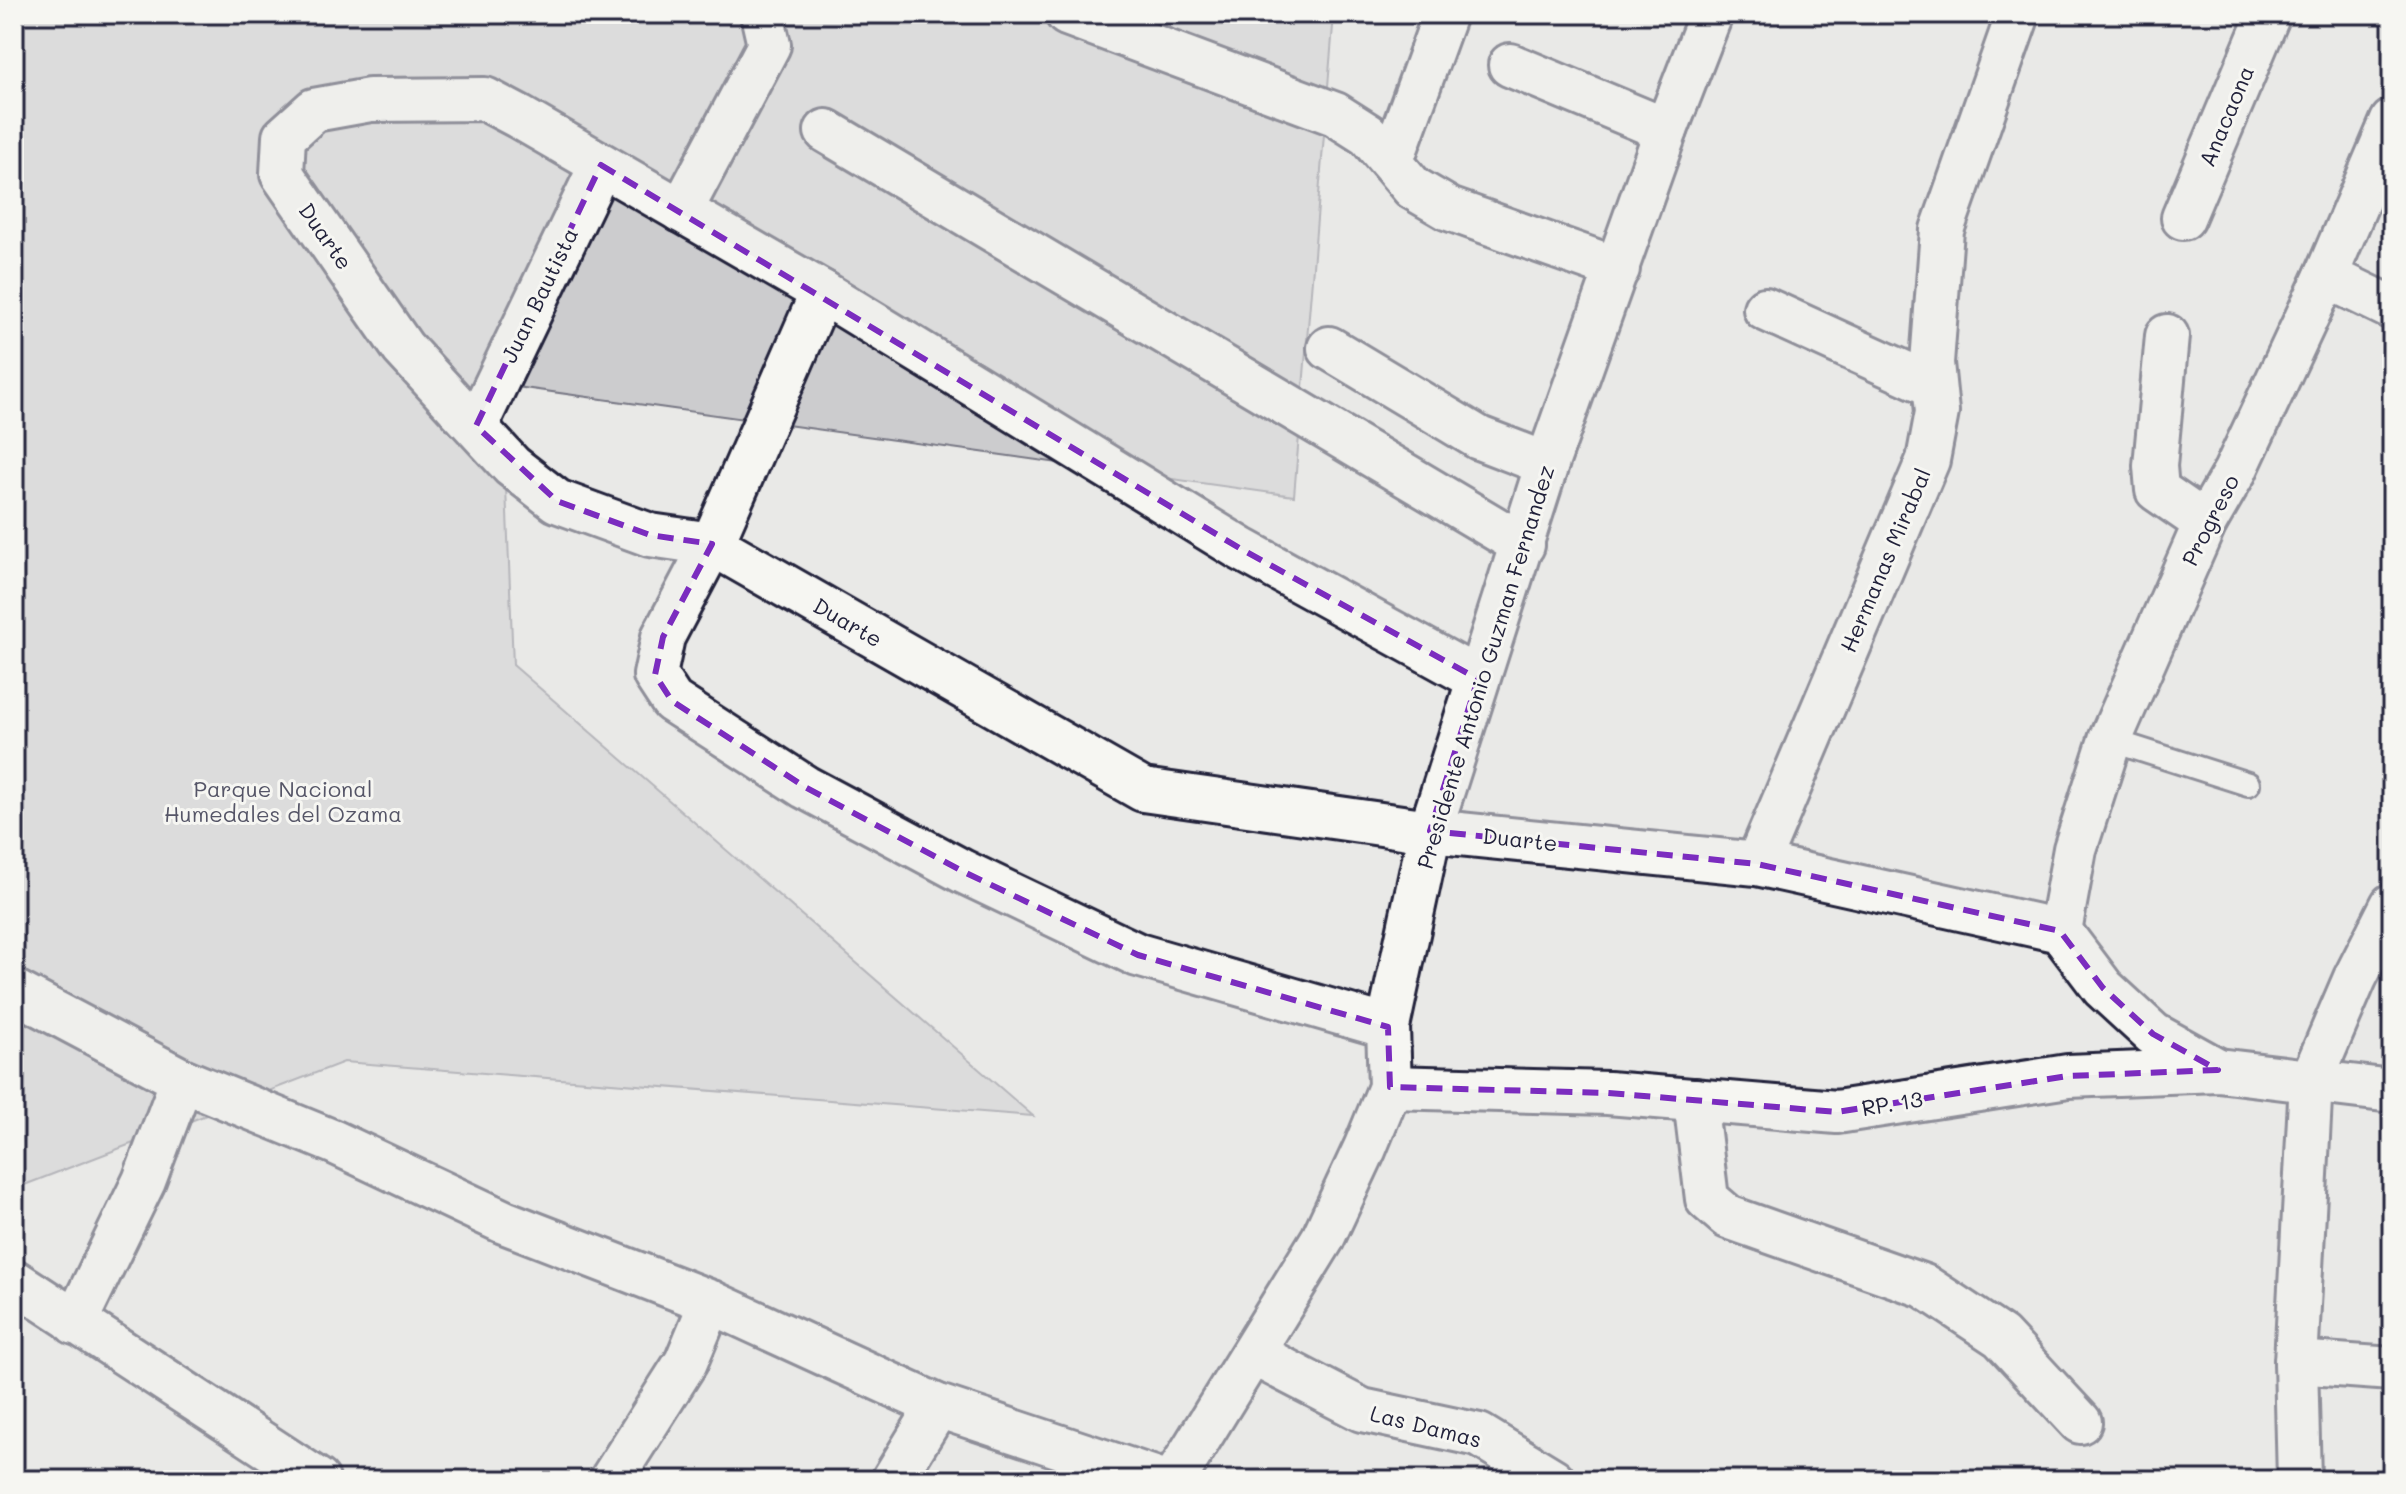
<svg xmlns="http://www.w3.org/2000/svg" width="2406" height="1494" font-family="Mali,sans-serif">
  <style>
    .green { fill: #ccccce; stroke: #777784; stroke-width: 2 }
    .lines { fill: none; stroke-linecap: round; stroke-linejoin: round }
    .service-casing { stroke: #22223b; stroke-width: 28 }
    .minor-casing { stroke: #22223b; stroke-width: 48 }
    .service { stroke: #f6f6f2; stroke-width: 22 }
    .minor { stroke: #f6f6f2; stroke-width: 42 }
    .marked { fill: none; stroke: #7b2cbf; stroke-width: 6; stroke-dasharray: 16 10; stroke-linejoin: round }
    .labels { text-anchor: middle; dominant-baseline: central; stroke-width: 6; stroke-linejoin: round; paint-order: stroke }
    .street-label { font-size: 22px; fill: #22223b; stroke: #f6f6f2 }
    .park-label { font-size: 22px; fill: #555567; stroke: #f6f6f2 }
  </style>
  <rect width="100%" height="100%" fill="#e9e9e7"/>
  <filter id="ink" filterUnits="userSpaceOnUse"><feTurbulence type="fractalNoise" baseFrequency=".0125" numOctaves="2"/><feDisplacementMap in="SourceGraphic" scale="16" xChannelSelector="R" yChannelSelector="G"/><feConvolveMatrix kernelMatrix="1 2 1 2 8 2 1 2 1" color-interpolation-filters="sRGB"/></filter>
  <g filter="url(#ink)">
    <!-- green -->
    <polygon class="green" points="14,14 1334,14 1294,496 502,385 513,665 1033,1116 344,1062 14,1189"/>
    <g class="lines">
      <defs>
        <polyline id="service" points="2110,740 2248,784"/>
        <g id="minor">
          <polyline points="1067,14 1335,114 1368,135 1413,188 1449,209 1618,269"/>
          <polyline points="1510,65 1666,130"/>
          <polyline points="826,131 1523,545"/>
          <polyline points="1392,160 1445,14"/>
          <polyline points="681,211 769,45 762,14"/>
          <polyline points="2183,218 2269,14"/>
          <polyline points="2326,276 2392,308"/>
          <polyline points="822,292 712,544 663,637 655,675 672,701 805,787 962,871 1138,955 1388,1027"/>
          <polyline points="1765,309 1934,386"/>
          <polyline points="2167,336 2155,466 2157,490 2205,523"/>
          <polyline points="1329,348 1479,438 1547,464"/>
          <polyline points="476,426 601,165"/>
          <polyline points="1478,679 1241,549 822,292 519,117 485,99 370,100 314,110 284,137 282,174 403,348 512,466 557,501 650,535 712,544 1143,790 1430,831 1757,864 2060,931 2103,988 2153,1034 2218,1070"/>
          <polyline points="1757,864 1928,460 1937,412 1932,363 1942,230 2018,14"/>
          <polyline points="2060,931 2075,849 2110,740 2205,523 2235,471 2326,276 2392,121"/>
          <polyline points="14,991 182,1080 334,1142 504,1222 711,1302 938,1406 1160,1480"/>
          <polyline points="1390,1087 1608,1093 1837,1112 2068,1076 2218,1070 2392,1091"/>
          <polyline points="1695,1100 1707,1199 1728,1217 1924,1286 2001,1337 2080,1422"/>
          <polyline points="14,1281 318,1480"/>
          <polyline points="75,1323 144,1181 182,1080"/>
          <polyline points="1254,1354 1362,1410 1479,1435 1553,1480"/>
          <polyline points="2296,1362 2392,1369"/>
          <polyline points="611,1480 686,1362 711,1302"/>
          <polyline points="893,1480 938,1406"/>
          <polyline points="1174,1480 1323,1238 1365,1148 1390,1087 1388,1027 1430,831 1547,464 1666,130 1711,14"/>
          <polyline points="2299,1480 2296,1362 2311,1081 2355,978 2392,905"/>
        </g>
      </defs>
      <!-- service casing -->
      <use href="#service" class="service-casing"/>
      <!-- minor casing -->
      <use href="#minor" class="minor-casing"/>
      <!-- service -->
      <use href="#service" class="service"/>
      <!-- minor -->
      <use href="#minor" class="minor"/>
    </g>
  </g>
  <!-- marked area -->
  <path d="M0 0H2406V1494H0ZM 601,165 L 1241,549 L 1478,679 L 1430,831 L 1757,864 L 2060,931 L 2103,988 L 2153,1034 L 2218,1070 L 2068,1076 L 1837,1112 L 1608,1093 L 1390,1087 L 1388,1027 L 1138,955 L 962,871 L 805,787 L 672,701 L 655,675 L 663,637 L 712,544 L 650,535 L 557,501 L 476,426 Z" fill="#e9e9e7" fill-opacity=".55" fill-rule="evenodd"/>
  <path class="marked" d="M 601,165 L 1241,549 L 1478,679 L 1430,831 L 1757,864 L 2060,931 L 2103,988 L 2153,1034 L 2218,1070 L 2068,1076 L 1837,1112 L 1608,1093 L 1390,1087 L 1388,1027 L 1138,955 L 962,871 L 805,787 L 672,701 L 655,675 L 663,637 L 712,544 L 650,535 L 557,501 L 476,426 Z"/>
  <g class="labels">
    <!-- street labels -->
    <g class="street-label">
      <text transform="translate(2226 116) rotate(-67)">Anacaona</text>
      <text transform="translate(326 236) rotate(55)">Duarte</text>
      <text transform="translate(539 295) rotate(-64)">Juan Bautista</text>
      <text transform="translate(2210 520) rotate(-63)">Progreso</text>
      <text transform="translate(1885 560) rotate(-67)">Hermanas Mirabal</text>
      <text transform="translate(848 622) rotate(30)">Duarte</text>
      <text transform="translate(1485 667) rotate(-73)">Presidente Antonio Guzman Fernandez</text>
      <text transform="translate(1520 839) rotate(6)">Duarte</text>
      <text transform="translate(1892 1103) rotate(-9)">RP. 13</text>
      <text transform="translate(1426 1426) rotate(14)">Las Damas</text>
    </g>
    <!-- park labels -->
    <g class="park-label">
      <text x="283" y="788">Parque Nacional<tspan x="283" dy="25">Humedales del Ozama</tspan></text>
    </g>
  </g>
  <!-- margin -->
  <rect width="2406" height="1494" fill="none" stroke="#f6f6f2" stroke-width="48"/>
  <rect x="24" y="24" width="2358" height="1446" fill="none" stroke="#22223b" stroke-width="3" filter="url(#ink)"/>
</svg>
